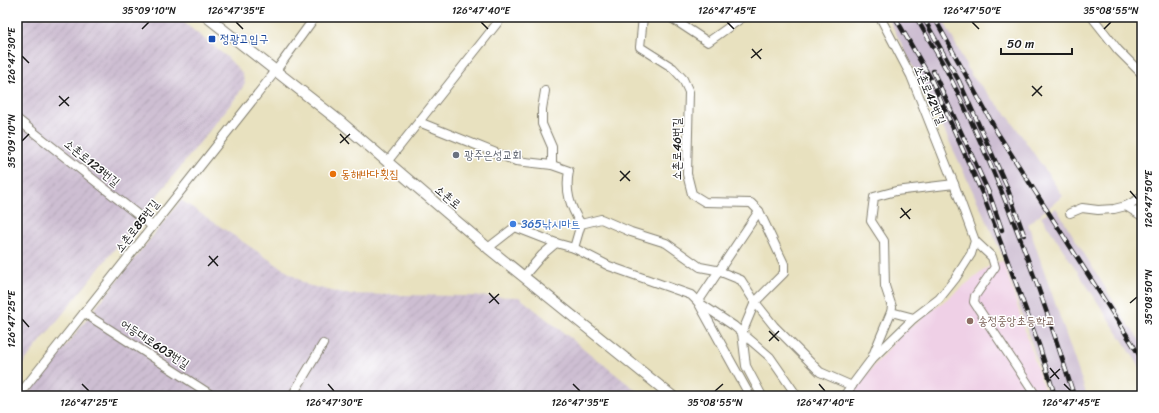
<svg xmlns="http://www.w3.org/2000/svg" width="1159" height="413" font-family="Sriracha,'Poor Story',sans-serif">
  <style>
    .built { fill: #efd0e6 }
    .industrial { fill: url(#industrial-furrows) }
    .railway { fill: #cdbed2 }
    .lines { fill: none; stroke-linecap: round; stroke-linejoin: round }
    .minor-casing { stroke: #827e6e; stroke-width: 10 }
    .tertiary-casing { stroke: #827e6e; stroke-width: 12 }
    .minor { stroke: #fff; stroke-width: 8 }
    .tertiary { stroke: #fff; stroke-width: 10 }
    .rail-casing { stroke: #1c1c1c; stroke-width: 4.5 }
    .rail { stroke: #fff; stroke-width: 3; stroke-dasharray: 9; stroke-linecap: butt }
    .ticks { fill: none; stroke: #1c1c1c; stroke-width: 1.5 }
    .transit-dot { fill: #1a4fb4; stroke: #fff; stroke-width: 1.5 }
    .worship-dot { fill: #6b7280; stroke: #fff; stroke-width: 1.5 }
    .food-dot { fill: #e8710a; stroke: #fff; stroke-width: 1.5 }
    .shop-dot { fill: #3f7fe0; stroke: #fff; stroke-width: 1.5 }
    .education-dot { fill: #8d6e63; stroke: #fff; stroke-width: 1.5 }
    .labels { text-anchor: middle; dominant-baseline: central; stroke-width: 3; stroke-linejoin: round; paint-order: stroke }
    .transit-label { font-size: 12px; fill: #164399; stroke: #fff; text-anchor: start }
    .street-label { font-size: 12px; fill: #1c1c1c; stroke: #fff }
    .worship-label { font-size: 12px; fill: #5b616d; stroke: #fff; text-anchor: start }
    .food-label { font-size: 12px; fill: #c56008; stroke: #fff; text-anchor: start }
    .shop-label { font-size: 12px; fill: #366cbe; stroke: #fff; text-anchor: start }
    .education-label { font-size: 12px; fill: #785e54; stroke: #fff; text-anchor: start }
    .neatline { fill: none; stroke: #1c1c1c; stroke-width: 1.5 }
    .ticks-label { font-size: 10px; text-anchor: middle; fill: #1c1c1c }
  </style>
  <defs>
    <pattern id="industrial-furrows" width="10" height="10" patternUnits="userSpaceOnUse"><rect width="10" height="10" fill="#cdbed2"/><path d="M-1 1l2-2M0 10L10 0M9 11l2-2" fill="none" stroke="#afa3b4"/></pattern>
  </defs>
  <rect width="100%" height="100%" fill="#fff"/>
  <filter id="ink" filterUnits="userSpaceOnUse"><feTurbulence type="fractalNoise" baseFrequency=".025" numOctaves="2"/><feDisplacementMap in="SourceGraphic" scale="8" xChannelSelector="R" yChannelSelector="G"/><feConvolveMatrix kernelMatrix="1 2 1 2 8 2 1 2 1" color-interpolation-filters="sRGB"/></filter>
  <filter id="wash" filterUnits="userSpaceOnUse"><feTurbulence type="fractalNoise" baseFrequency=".012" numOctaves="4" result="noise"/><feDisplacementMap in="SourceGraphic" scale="16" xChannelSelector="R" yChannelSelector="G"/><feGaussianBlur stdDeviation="0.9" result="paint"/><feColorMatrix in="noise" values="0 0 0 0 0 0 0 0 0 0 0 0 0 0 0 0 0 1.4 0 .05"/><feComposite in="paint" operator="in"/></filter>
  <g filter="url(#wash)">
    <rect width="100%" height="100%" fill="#e8e1bf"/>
    <!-- built -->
    <polygon class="built" points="1003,261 1046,396 849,396 899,336 992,264"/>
    <!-- industrial -->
    <g class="industrial">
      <polygon points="17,17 177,17 227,57 242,73 245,83 238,95 17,371"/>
      <polygon points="181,200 307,285 344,294 519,297 643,396 26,396"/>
    </g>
    <!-- railway -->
    <g class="railway">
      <polygon points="888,17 942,17 971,75 1008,116 1063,196 1028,224 1087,396 1049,396 1002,254 944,130"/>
      <polygon points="1056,208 1125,320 1142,343 1142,370 1041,216"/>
    </g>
  </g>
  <g filter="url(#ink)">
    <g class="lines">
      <defs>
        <g id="minor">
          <polyline points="643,17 640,47 673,68 683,79 689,92 687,174 692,194 705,202 751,203 759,211 784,264 784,273 755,302 742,333 746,366 762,396"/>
          <polyline points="670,17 708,42 743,17"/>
          <polyline points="880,17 911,76 954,184"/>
          <polyline points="1092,17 1118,50 1142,74"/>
          <polyline points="545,91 542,109 542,124 552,147 552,165"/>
          <polyline points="17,119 152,226"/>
          <path d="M 419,122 L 516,161 L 552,165 L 569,171 C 565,191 570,207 581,224 L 601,219 L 631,232 L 666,243 L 700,267 L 716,270 L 741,280 L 755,302 L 774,326 L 820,372 L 852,386"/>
          <polyline points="387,162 502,17"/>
          <polyline points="1126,206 1142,216"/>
          <polyline points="1070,213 1082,208 1098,210 1114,209 1126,206 1142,197"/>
          <polyline points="975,241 992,257 995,267 975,296 974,302 1036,396"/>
          <polyline points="488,248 515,227 556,243"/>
          <polyline points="574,248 609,266 691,295 698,302 734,326 770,357 797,396"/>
          <polyline points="524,276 542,255 556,243 574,248 581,224"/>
          <polyline points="84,313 213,396"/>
          <polyline points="871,360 891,312 914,318 939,299 955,279 971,254 975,241 954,184 896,191 874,197 871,221 884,241 885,286 892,307 891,312"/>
          <polyline points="18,396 275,72 315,17"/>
          <polyline points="292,396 323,344"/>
          <polyline points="750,396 698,302 759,211"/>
          <polyline points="844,396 871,360 914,318"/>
        </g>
        <polyline id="tertiary" points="207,17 342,123 488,248 672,396"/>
      </defs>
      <!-- minor casing -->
      <use href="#minor" class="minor-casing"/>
      <!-- tertiary casing -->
      <use href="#tertiary" class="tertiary-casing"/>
      <!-- minor -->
      <use href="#minor" class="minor"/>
      <!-- tertiary -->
      <use href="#tertiary" class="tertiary"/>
      <defs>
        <g id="rail">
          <polyline points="895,17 932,81 983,195 1039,345 1055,396"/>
          <path d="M 916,17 C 928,39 942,60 953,83 C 1002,183 1041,289 1074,396"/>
          <polyline points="923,17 959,81 1007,187 1024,235"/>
          <polyline points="934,17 997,132 1142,359"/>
          <polyline points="933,71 989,193 1002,230"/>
        </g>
      </defs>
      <!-- rail casing -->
      <use href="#rail" class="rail-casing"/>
      <!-- rail -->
      <use href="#rail" class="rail"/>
    </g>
  </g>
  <!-- ticks -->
  <path class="ticks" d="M 236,22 L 243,29M 481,22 L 488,29M 727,22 L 734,29M 972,22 L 979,29M 142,29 L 149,22M 1104,29 L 1111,22M 752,49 L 761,59M 22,56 L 29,63M 751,58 L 762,49M 1032,86 L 1042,96M 59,96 L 69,106M 1032,96 L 1042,86M 59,106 L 69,97M 340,134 L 349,144M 22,141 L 29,134M 340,143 L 350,134M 620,171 L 630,181M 620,181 L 630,171M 1130,191 L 1137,199M 901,208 L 910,219M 900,218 L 911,209M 209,256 L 218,266M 208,266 L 218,256M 489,293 L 499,304M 489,303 L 499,294M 1130,303 L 1137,297M 22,319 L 29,327M 769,331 L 779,341M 769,341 L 779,331M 1050,368 L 1059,379M 1050,378 L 1060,369M 82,384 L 89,391M 328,384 L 334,391M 573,384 L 580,391M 819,384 L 825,391M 1064,384 L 1071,391M 715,391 L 723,384"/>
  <!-- markers -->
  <rect class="transit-dot" x="208" y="35" width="8" height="8" rx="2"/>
  <circle class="worship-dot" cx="456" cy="155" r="4"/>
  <circle class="food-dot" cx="333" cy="174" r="4"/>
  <circle class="shop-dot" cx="513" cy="224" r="4"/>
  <circle class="education-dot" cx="970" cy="321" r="4"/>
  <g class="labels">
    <!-- transit labels -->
    <g class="transit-label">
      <text x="220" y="39">정광고입구</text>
    </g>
    <!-- street labels -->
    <g class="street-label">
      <text transform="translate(930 95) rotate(67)">소촌로42번길</text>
      <text transform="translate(677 149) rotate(-90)">소촌로46번길</text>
      <text transform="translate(92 163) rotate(39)">소촌로123번길</text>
      <text transform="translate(448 197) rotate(40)">소촌로</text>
      <text transform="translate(137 226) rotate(-52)">소촌로85번길</text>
      <text transform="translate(155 344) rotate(33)">어등대로603번길</text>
    </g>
    <!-- worship labels -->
    <g class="worship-label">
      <text x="464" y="155">광주은성교회</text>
    </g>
    <!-- food labels -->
    <g class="food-label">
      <text x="341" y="174">동해바다횟집</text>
    </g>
    <!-- shop labels -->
    <g class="shop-label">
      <text x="521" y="224">365낚시마트</text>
    </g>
    <!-- education labels -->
    <g class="education-label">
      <text x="978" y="321">송정중앙초등학교</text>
    </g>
  </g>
  <!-- margin -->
  <rect width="1159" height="413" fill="none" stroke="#fff" stroke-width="44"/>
  <!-- scale -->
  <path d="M1001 48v6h71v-6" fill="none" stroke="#1c1c1c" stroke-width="2"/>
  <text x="1007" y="48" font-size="12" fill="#1c1c1c" stroke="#ffffff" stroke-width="3" paint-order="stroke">50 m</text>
  <rect x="22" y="22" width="1115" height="369" class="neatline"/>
  <g class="ticks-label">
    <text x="149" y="14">35°09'10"N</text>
    <text x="236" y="14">126°47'35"E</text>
    <text x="481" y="14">126°47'40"E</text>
    <text x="727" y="14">126°47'45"E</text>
    <text x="972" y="14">126°47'50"E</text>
    <text x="1111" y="14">35°08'55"N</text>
    <text transform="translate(11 56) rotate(-90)" y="4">126°47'30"E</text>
    <text transform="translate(11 141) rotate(-90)" y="4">35°09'10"N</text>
    <text transform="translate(1148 199) rotate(-90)" y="4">126°47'50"E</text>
    <text transform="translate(1148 297) rotate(-90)" y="4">35°08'50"N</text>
    <text transform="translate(11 319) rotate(-90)" y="4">126°47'25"E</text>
    <text x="89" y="406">126°47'25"E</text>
    <text x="334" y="406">126°47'30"E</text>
    <text x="580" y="406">126°47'35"E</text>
    <text x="715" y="406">35°08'55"N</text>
    <text x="825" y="406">126°47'40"E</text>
    <text x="1071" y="406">126°47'45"E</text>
  </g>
</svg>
